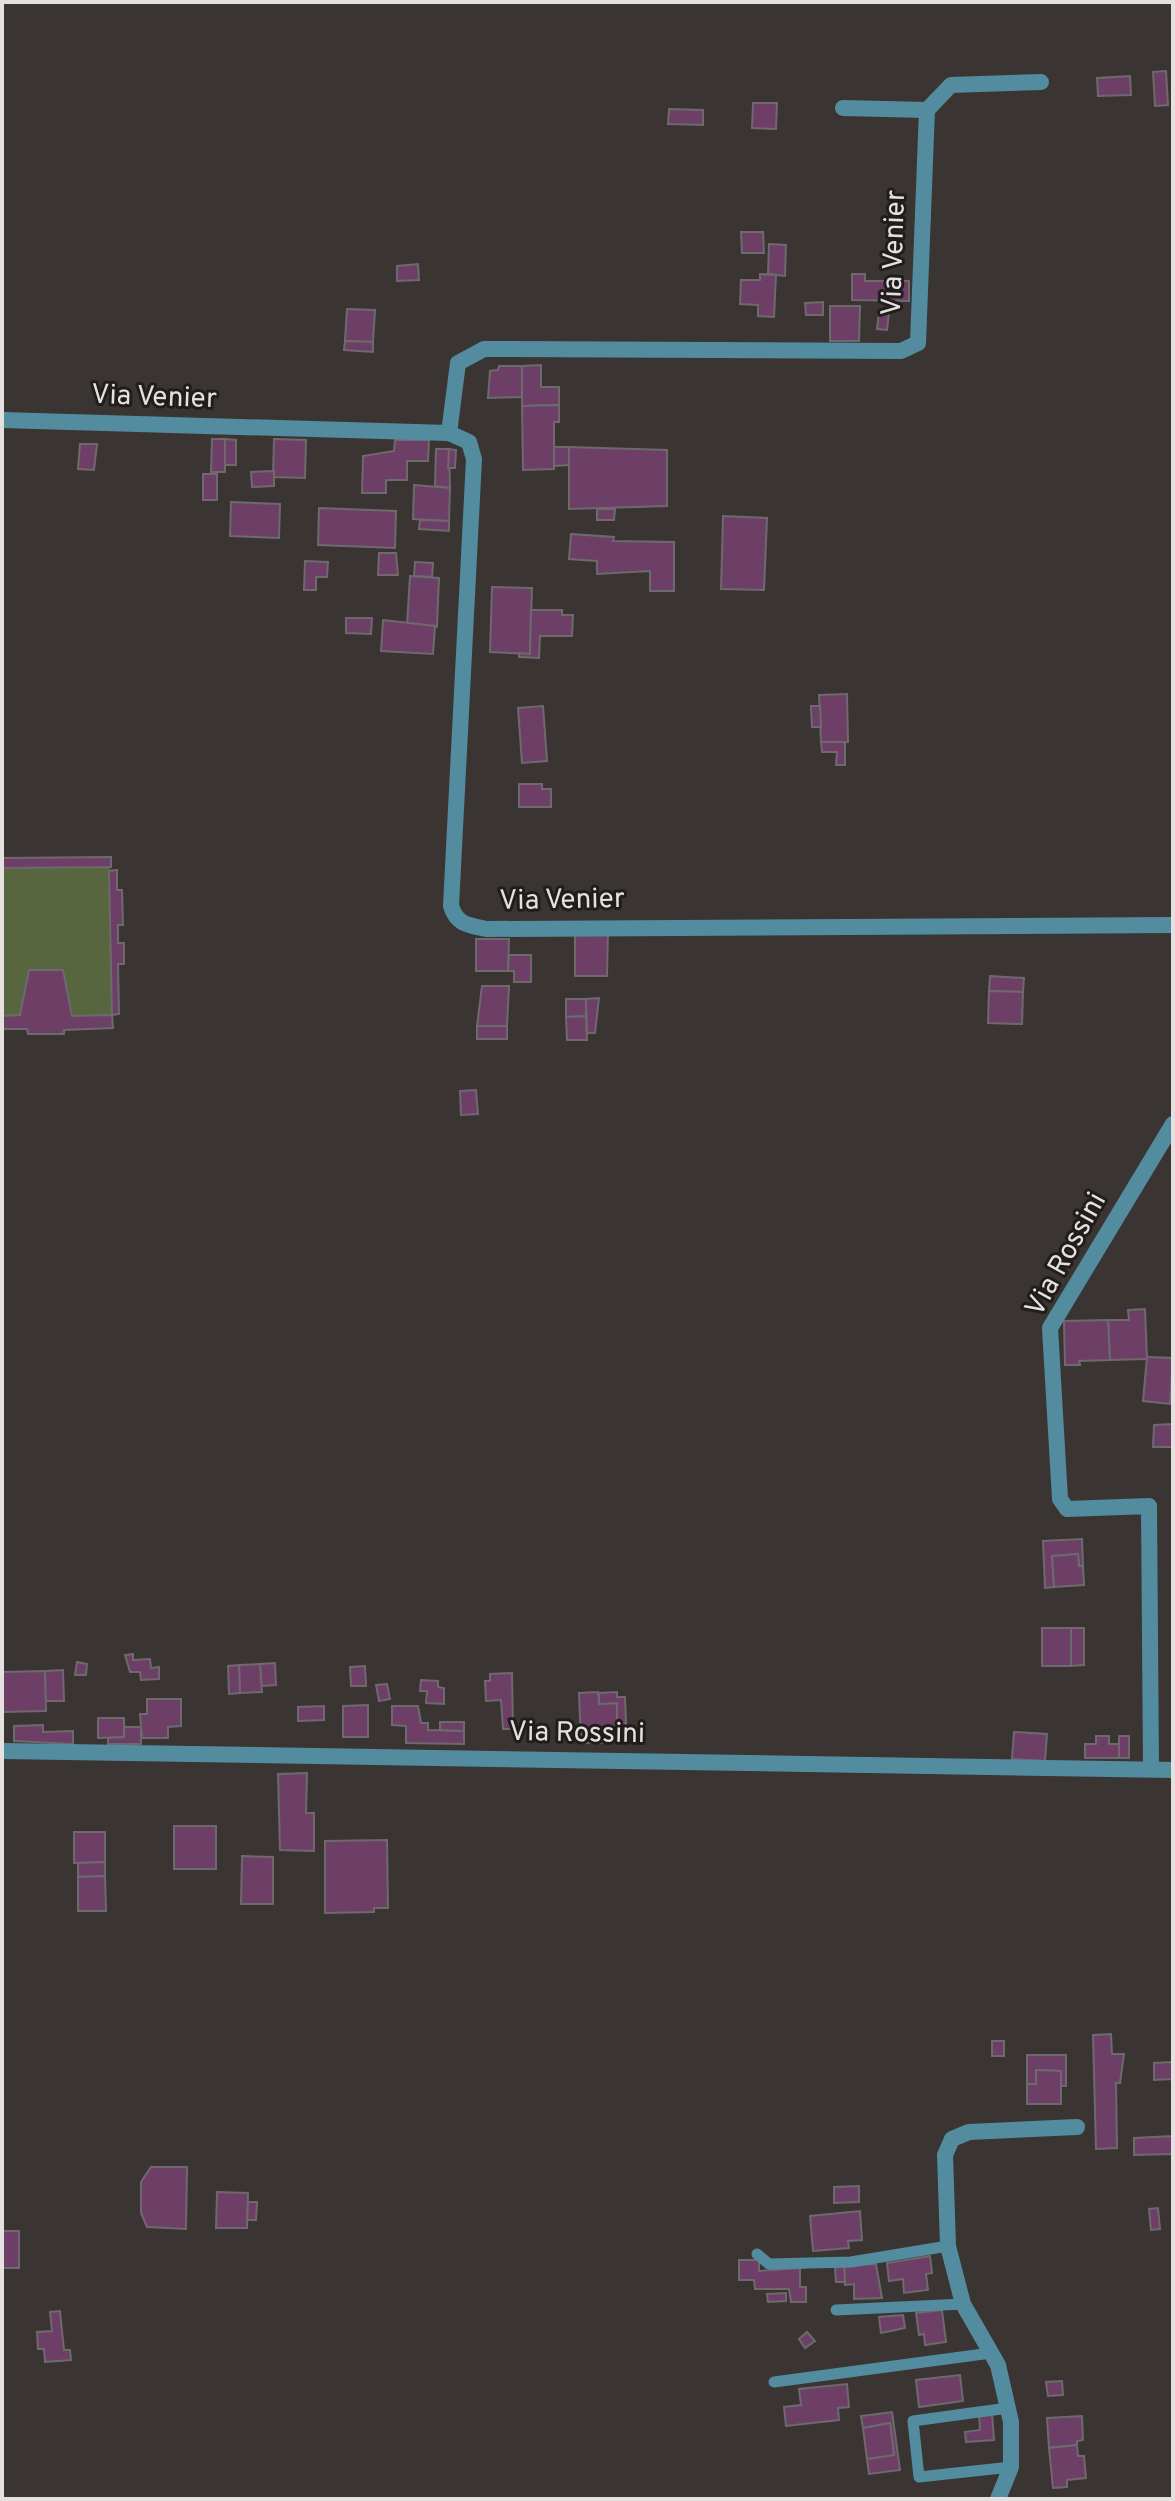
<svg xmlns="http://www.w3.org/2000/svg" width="1175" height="2501" font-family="Overpass,sans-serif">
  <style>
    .green { fill: #58663f }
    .building { fill: #6d3f67; stroke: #6e696d; stroke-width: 2 }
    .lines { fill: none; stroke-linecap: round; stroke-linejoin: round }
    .lane { stroke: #548c9f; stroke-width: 11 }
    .street { stroke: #548c9f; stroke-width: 16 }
    .labels { text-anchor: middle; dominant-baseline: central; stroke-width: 6; stroke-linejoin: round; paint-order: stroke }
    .street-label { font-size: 28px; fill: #e4e1df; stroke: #201d1c }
  </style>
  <rect width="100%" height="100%" fill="#3a3533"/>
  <!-- green -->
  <polygon class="green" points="111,857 110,870 117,870 117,889 122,890 123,925 118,925 118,942 124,943 124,964 118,964 119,1014 112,1015 113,1028 64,1030 64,1034 28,1034 27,1029 2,1029 2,858"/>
  <!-- building -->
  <g class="building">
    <polygon points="1166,71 1168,105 1155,106 1153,72"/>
    <polygon points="1130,76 1131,95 1098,96 1097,78"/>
    <polygon points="753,103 777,103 776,129 752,128"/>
    <polygon points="669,109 703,110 703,125 668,124"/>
    <polygon points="741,232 763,232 764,253 742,253"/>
    <polygon points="769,244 786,245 785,276 768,274"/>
    <polygon points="418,264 419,280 397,281 397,266"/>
    <polygon points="760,274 776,275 774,317 758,316 758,305 740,304 741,280 760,280"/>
    <polygon points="852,274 865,274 865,281 909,281 909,301 852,300"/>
    <polygon points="823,302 823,315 806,315 805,303"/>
    <polygon points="830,306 860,306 859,341 830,341"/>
    <polygon points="347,309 375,310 373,342 345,341"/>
    <polygon points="879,312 889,313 887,330 877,329"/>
    <polygon points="345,341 373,342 373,352 344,350"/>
    <polygon points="541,365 541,387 559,387 559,405 522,406 522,366"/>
    <polygon points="499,366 522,366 522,397 488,398 490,371 498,370"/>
    <polygon points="559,405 559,422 554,422 554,469 523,470 522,406"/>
    <polygon points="212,439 225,439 225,472 211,472"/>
    <polygon points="225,439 236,440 236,465 225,465"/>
    <polygon points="274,439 306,440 305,478 273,477"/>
    <polygon points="395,440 429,440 428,461 407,461 407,480 386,480 386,493 362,493 363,456 394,451"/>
    <polygon points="80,444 97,444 94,470 78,469"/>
    <polygon points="554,447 569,447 569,465 554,466"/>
    <polygon points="569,447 667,450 667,506 569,509"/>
    <polygon points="436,449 449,449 450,488 435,486"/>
    <polygon points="449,449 456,450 455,468 448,468"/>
    <polygon points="274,471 274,486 252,487 251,472"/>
    <rect x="203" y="474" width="14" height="26"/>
    <polygon points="414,485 450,488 449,521 413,519"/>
    <polygon points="231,502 280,504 279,538 230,536"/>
    <polygon points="319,508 396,511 395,548 318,545"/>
    <polygon points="597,509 615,509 614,520 597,520"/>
    <polygon points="723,516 767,518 764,590 721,589"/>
    <polygon points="420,520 449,521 449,531 419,529"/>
    <polygon points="571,534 614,537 613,541 674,542 674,591 650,591 650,571 597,574 597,561 569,559"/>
    <polygon points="379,553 396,553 398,575 378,575"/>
    <polygon points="305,561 328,562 327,577 316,577 316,590 304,590"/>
    <polygon points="415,562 433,563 432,577 414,576"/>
    <polygon points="410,576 439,578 437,627 407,625"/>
    <polygon points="492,587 532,588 530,654 490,652"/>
    <polygon points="531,610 562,610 562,615 573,615 572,636 540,636 539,658 519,657 519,653 530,654"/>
    <polygon points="346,618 372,618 371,634 346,633"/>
    <polygon points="383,620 435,626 433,654 381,651"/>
    <polygon points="847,694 848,742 821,742 819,695"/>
    <polygon points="543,706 547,761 522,763 518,708"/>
    <polygon points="811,706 820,706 821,727 812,727"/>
    <polygon points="821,742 845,742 845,765 836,765 837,752 822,752"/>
    <polygon points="519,784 542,784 542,789 551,789 551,807 519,807"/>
    <polygon points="111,857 111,867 2,868 2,858"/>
    <polygon points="117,870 117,890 122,890 123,925 118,925 118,943 124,943 124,964 118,964 119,1014 112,1015 109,871"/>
    <polygon points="608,930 607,976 575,976 575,931"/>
    <polygon points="476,939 509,939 508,971 476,971"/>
    <polygon points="509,955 531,955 531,982 514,982 514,971 508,971"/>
    <polygon points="29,970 63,970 72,1016 112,1015 113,1028 64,1030 64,1034 28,1034 27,1029 2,1029 2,1016 20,1015"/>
    <polygon points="990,976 1024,978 1023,992 989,991"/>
    <polygon points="482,986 509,986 507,1026 477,1026"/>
    <polygon points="989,991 1023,992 1022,1024 988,1023"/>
    <polygon points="599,998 595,1033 587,1033 586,999"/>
    <polygon points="566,999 586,999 586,1016 566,1017"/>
    <polygon points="586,1016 587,1040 567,1040 566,1017"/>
    <rect x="477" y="1026" width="30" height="13"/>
    <polygon points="476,1090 478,1114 461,1115 460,1091"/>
    <polygon points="1145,1309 1147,1359 1110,1360 1108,1320 1129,1320 1128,1310"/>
    <polygon points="1108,1320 1110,1360 1079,1361 1080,1365 1065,1365 1064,1321"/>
    <polygon points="1147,1357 1173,1358 1170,1404 1143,1401"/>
    <polygon points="1173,1424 1172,1447 1153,1447 1154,1425"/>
    <polygon points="1082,1539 1083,1566 1079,1566 1078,1554 1052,1556 1054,1587 1045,1588 1043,1541"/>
    <polygon points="1078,1554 1079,1566 1083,1566 1084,1585 1054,1587 1052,1556"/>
    <rect x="1042" y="1628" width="29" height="38"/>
    <polygon points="1071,1628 1084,1628 1084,1665 1071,1666"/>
    <polygon points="133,1654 133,1660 150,1659 151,1668 159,1667 159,1679 141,1680 140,1672 130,1672 125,1655"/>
    <polygon points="77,1662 87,1664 86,1675 75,1675"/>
    <polygon points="275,1663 276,1685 261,1686 260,1664"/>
    <polygon points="260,1664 262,1692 240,1693 239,1665"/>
    <polygon points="239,1665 240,1693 229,1694 228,1666"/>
    <polygon points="365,1666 366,1686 351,1686 350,1667"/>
    <polygon points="63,1670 64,1701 45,1701 45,1671"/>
    <polygon points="45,1671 46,1711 2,1712 2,1672"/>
    <polygon points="512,1673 513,1729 503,1729 501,1700 486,1701 485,1681 490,1681 490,1674"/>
    <polygon points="421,1680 438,1681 438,1687 444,1688 444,1704 426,1703 427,1691 420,1691"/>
    <polygon points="387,1684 390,1699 379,1701 376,1685"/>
    <polygon points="598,1692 599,1704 617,1703 617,1723 626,1723 626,1742 581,1743 579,1693"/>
    <polygon points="617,1692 617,1697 625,1697 626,1723 617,1723 617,1703 599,1704 599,1693"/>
    <polygon points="147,1699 181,1699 181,1726 168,1727 168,1738 142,1738 140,1714 147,1714"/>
    <polygon points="368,1705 368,1737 343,1737 343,1706"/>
    <polygon points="324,1706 324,1720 298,1721 298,1707"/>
    <polygon points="392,1706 418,1706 421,1723 428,1723 428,1730 464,1731 464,1744 406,1743 406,1726 392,1725"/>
    <polygon points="98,1718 124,1718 124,1737 98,1738"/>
    <polygon points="440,1722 464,1722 464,1731 440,1730"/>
    <polygon points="43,1725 43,1732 73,1731 73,1744 14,1741 14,1726"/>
    <polygon points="124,1727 141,1727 141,1744 108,1744 108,1738 124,1737"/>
    <polygon points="1014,1732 1047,1734 1045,1761 1012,1759"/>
    <polygon points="1096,1736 1109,1736 1109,1744 1119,1744 1119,1758 1085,1758 1085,1744 1096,1744"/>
    <rect x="1119" y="1736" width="10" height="22"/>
    <polygon points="307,1773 306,1813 314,1813 314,1851 280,1850 278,1774"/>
    <rect x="174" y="1826" width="42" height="43"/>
    <polygon points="74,1832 105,1832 105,1862 74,1863"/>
    <polygon points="387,1840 388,1908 374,1908 374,1912 325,1913 325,1841"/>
    <polygon points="242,1856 273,1857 273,1904 241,1904"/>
    <polygon points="105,1862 105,1876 78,1877 78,1863"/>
    <polygon points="105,1876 106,1911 78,1911 78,1877"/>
    <polygon points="1111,2034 1112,2054 1124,2054 1120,2083 1116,2083 1117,2148 1096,2149 1093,2035"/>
    <rect x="992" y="2041" width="12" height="15"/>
    <polygon points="1027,2055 1066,2055 1066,2086 1061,2086 1061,2071 1036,2070 1036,2084 1027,2084"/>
    <polygon points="1172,2062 1173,2079 1154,2080 1154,2063"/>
    <polygon points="1036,2070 1061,2071 1061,2104 1027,2104 1027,2084 1036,2084"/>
    <polygon points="1173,2136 1173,2154 1134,2155 1134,2138"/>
    <polygon points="151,2167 187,2167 186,2229 147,2227 141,2213 141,2182"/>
    <polygon points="859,2186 859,2202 834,2203 834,2187"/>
    <polygon points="217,2192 248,2193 247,2228 216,2228"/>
    <polygon points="248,2202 257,2202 256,2220 247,2220"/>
    <polygon points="1158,2208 1160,2229 1151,2230 1149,2209"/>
    <polygon points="860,2211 862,2240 848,2241 849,2248 813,2251 810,2216"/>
    <rect x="2" y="2231" width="17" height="37"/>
    <polygon points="930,2256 932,2273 926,2274 928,2290 904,2293 903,2279 889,2281 887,2263"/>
    <polygon points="739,2260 759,2260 759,2271 800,2268 800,2287 806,2287 806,2302 791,2302 789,2289 755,2289 754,2280 739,2280"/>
    <polygon points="876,2264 882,2298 854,2299 854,2284 845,2285 844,2265"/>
    <polygon points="844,2265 845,2282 836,2282 835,2266"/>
    <polygon points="786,2293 786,2301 768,2302 767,2294"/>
    <polygon points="942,2310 946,2342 925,2345 924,2334 919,2335 916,2313"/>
    <polygon points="60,2311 64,2350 70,2350 71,2360 45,2362 44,2349 38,2349 37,2332 52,2331 50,2312"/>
    <polygon points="903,2315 905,2328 881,2333 879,2317"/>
    <polygon points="807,2332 815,2341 805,2348 799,2339"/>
    <polygon points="960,2375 963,2401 919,2407 916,2380"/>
    <polygon points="1062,2381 1063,2395 1048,2396 1046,2382"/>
    <polygon points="847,2384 849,2407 838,2408 839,2420 786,2426 784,2407 801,2405 799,2389"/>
    <polygon points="892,2412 900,2470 869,2474 867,2459 894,2455 890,2423 863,2428 861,2416"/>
    <polygon points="992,2413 994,2440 966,2442 965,2432 980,2430 979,2414"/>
    <polygon points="1082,2416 1083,2440 1077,2441 1077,2445 1049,2448 1047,2418"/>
    <polygon points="890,2423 894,2455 867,2459 863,2428"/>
    <polygon points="1077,2445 1078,2456 1084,2456 1086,2478 1067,2480 1067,2487 1053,2488 1049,2448"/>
  </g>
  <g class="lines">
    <!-- lane -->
    <g class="lane">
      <polyline points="757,2254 769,2264 851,2262 948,2246"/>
      <polyline points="836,2310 963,2304"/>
      <polyline points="774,2382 991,2353"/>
      <polyline points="1008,2408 913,2421 919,2477 1011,2467"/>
    </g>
    <!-- street -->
    <g class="street">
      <polyline points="843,108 927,110"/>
      <path d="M 2,420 L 449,433 L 469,442 L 474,459 L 451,906 C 457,925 468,925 487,929 L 1173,925"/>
      <polyline points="449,433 458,363 484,349 901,351 918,343 927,110 951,85 1041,82"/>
      <polyline points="2,1751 1173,1770"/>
      <polyline points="1151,1768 1149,1506 1067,1509 1060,1499 1050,1328 1173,1124"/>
      <polyline points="998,2499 1011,2467 1011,2422 998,2365 963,2304 948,2246 945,2155 952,2139 969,2132 1077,2127"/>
    </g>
  </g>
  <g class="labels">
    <!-- street labels -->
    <g class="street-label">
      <text transform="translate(895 253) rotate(-88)">Via Venier</text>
      <text transform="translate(154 398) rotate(2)">Via Venier</text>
      <text transform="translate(562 901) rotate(-1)">Via Venier</text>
      <text transform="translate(1067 1255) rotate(-61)">Via Rossini</text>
      <text transform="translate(577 1734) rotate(1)">Via Rossini</text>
    </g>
  </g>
  <!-- border -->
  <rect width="1175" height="2501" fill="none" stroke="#e4e1df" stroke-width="8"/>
</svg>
